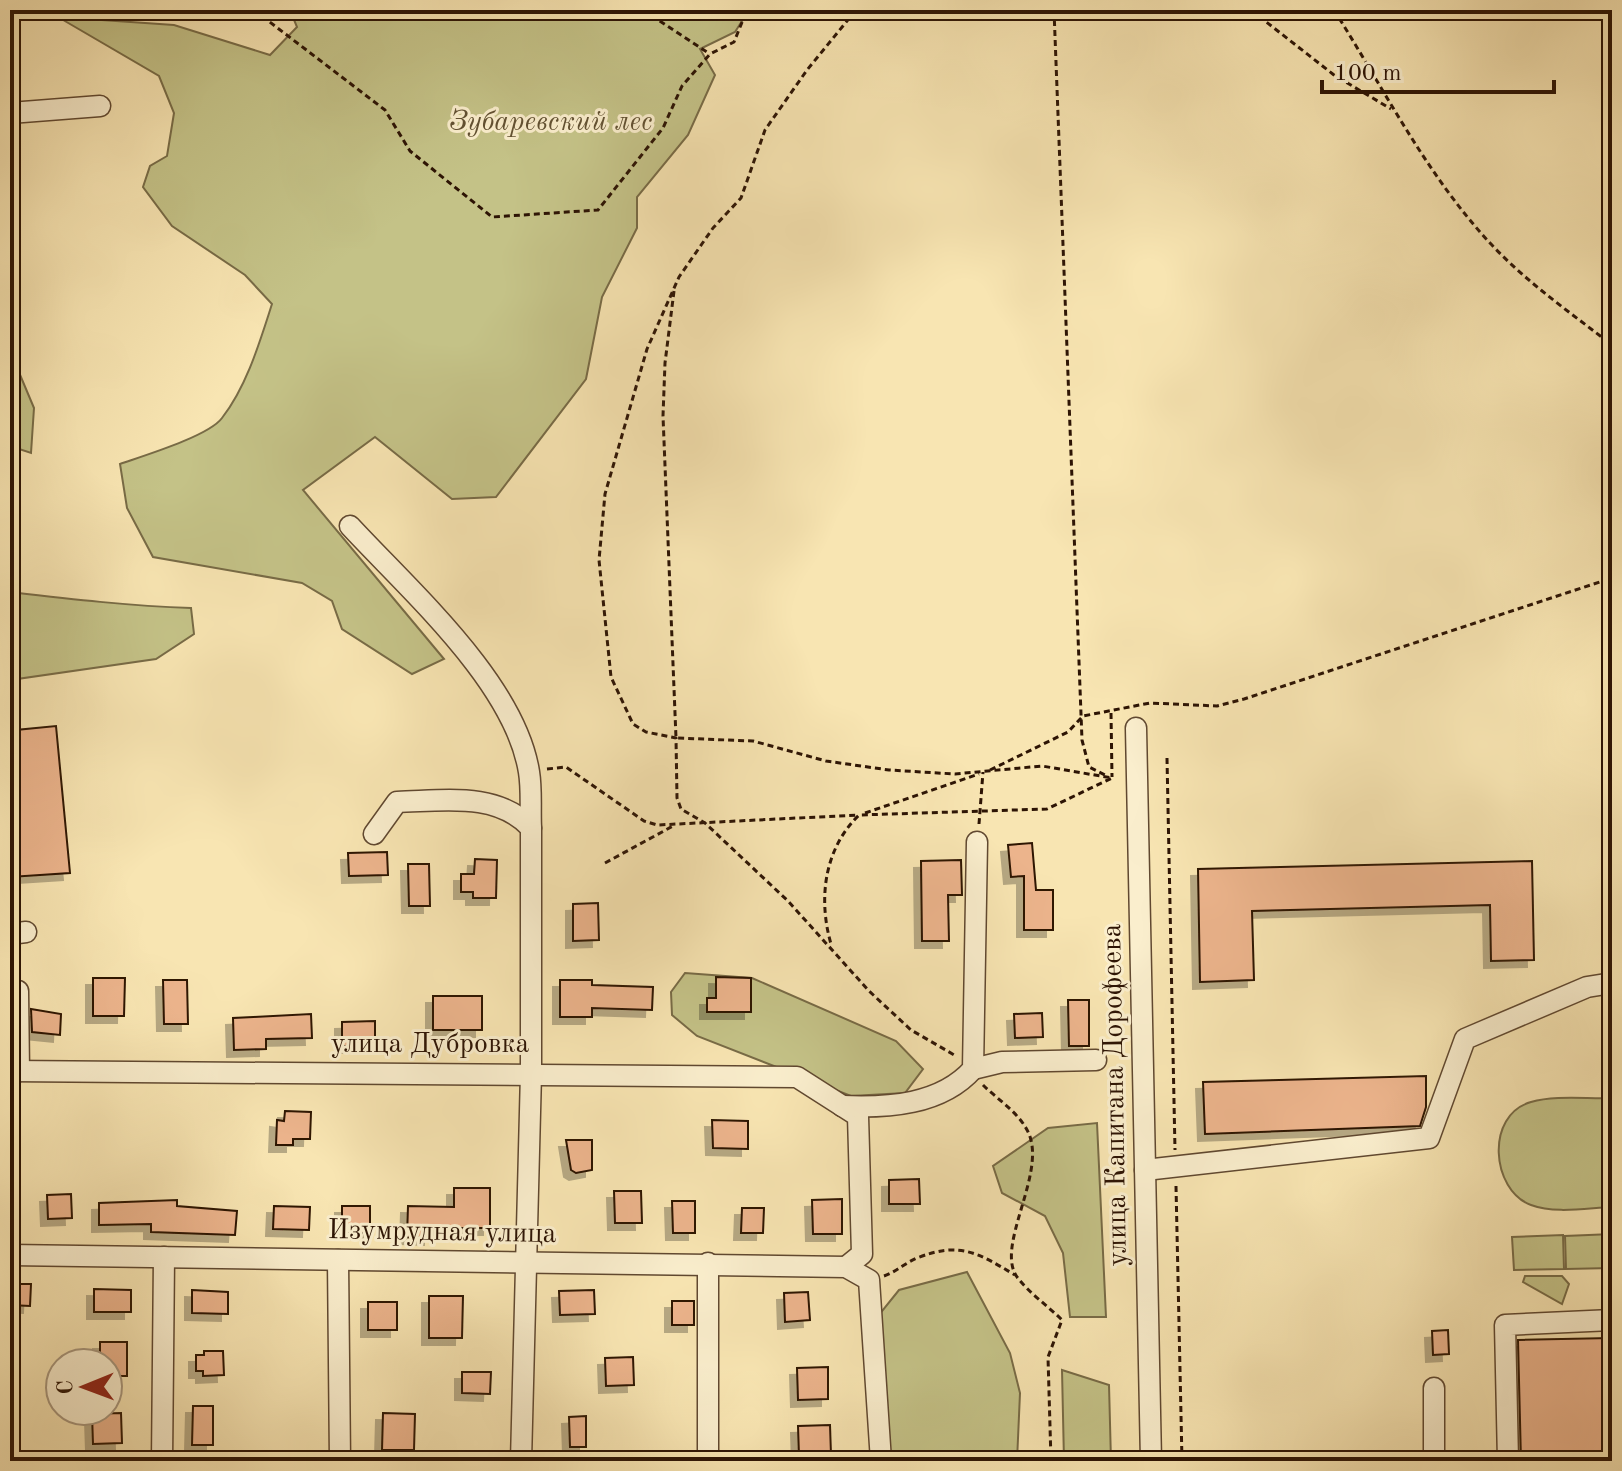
<svg xmlns="http://www.w3.org/2000/svg" width="1622" height="1471" font-family="'Old Standard TT',serif">
  <style>
    .green { fill: #c4c287; stroke: #786b46; stroke-width: 2 }
    .building { fill: #ecb48c; stroke: #2d1404; stroke-width: 2; filter: url(#shadow) }
    .lines { fill: none; stroke-linecap: round; stroke-linejoin: round }
    .minor-casing { stroke: #604830; stroke-width: 23 }
    .path { stroke: #2d1404; stroke-width: 3; stroke-dasharray: 6 4; stroke-linecap: butt }
    .minor { stroke: #faeecd; stroke-width: 20 }
    .labels { text-anchor: middle; dominant-baseline: central; stroke-width: 6; stroke-linejoin: round; paint-order: stroke }
    .park-label { font-size: 28px; font-style: italic; fill: #625132; stroke: #faeecd }
    .street-label { font-size: 28px; fill: #2d1404; stroke: #faeecd }
  </style>
  <defs>
    <filter id="shadow"><feDropShadow dx="-7" dy="7" stdDeviation="0" flood-color="#0004"/></filter>
  </defs>
  <rect width="100%" height="100%" fill="#f8e5b2"/>
  <filter id="stains"><feTurbulence type="fractalNoise" baseFrequency=".0025" numOctaves="4"/><feColorMatrix values="0 0 0 0 .2 0 0 0 0 .09 0 0 0 0 .02 0 0 0 .5 -.17"/></filter>
  <radialGradient id="worn" r=".72"><stop offset=".6" stop-color="#630" stop-opacity="0"/><stop offset="1" stop-color="#630" stop-opacity=".3"/></radialGradient>
  <!-- green -->
  <g class="green">
    <path d="M 290,10 L 749,10 L 735,32 L 700,49 L 715,75 L 688,135 L 637,197 L 637,228 L 602,297 L 586,379 L 496,497 L 452,499 L 375,437 L 303,490 L 444,659 L 412,674 L 342,629 L 332,601 L 302,583 L 153,557 L 127,508 L 120,464 C 143,456 209,436 222,418 C 247,386 260,341 272,304 L 245,275 L 172,226 L 143,187 L 150,166 L 167,156 L 174,113 L 159,76 L 58,17 L 174,25 L 270,55 L 297,27 Z"/>
    <polygon points="10,351 34,408 31,453 10,446"/>
    <path d="M 10,592 C 70,599 130,606 191,608 L 194,634 L 156,659 L 10,680 Z"/>
    <polygon points="685,973 752,978 896,1041 923,1069 905,1093 851,1096 697,1036 672,1015 671,992"/>
    <path d="M 1612,1098 L 1612,1207 C 1587,1208 1555,1214 1531,1205 C 1491,1190 1485,1115 1531,1102 C 1555,1095 1587,1099 1612,1098 Z"/>
    <polygon points="1097,1123 1106,1317 1070,1317 1063,1253 1045,1216 1002,1193 993,1166 1048,1128"/>
    <polygon points="1612,1234 1612,1268 1566,1269 1565,1236"/>
    <polygon points="1563,1235 1564,1269 1514,1270 1512,1237"/>
    <polygon points="967,1272 1010,1353 1020,1393 1017,1461 869,1461 875,1441 878,1316 899,1290"/>
    <polygon points="1525,1276 1562,1276 1569,1284 1562,1304 1523,1282"/>
    <polygon points="1062,1370 1109,1385 1111,1461 1064,1461"/>
  </g>
  <!-- building -->
  <g class="building">
    <polygon points="56,726 70,873 10,877 10,734 16,733 16,730"/>
    <polygon points="1032,843 1036,890 1053,890 1053,930 1024,930 1024,876 1011,877 1008,845"/>
    <polygon points="387,852 388,875 349,876 348,853"/>
    <polygon points="475,859 497,860 496,898 473,898 473,892 461,892 461,874 474,874"/>
    <polygon points="961,860 962,895 948,895 949,941 922,941 921,861"/>
    <polygon points="1532,861 1534,960 1491,961 1490,905 1252,911 1254,980 1200,982 1198,869"/>
    <polygon points="408,864 429,864 430,906 409,906"/>
    <polygon points="598,903 599,940 573,941 573,904"/>
    <polygon points="716,977 751,978 751,1012 707,1012 707,998 716,998"/>
    <polygon points="93,978 125,978 124,1016 93,1016"/>
    <polygon points="163,980 187,980 188,1024 164,1024"/>
    <polygon points="560,980 592,980 592,985 653,987 652,1010 592,1008 592,1017 560,1017"/>
    <rect x="433" y="996" width="49" height="34"/>
    <polygon points="1068,1000 1089,1000 1089,1046 1069,1046"/>
    <polygon points="31,1009 61,1014 60,1035 32,1032"/>
    <polygon points="1042,1013 1043,1037 1015,1038 1014,1014"/>
    <polygon points="311,1014 312,1038 266,1039 266,1049 234,1050 233,1018"/>
    <polygon points="375,1021 375,1046 342,1046 342,1022"/>
    <polygon points="1426,1076 1426,1107 1420,1126 1205,1134 1203,1082"/>
    <polygon points="285,1111 311,1112 310,1139 293,1139 293,1145 276,1145 277,1120 284,1121"/>
    <polygon points="712,1120 748,1121 748,1149 713,1148"/>
    <polygon points="566,1140 592,1140 592,1170 576,1173 571,1170"/>
    <polygon points="919,1179 920,1204 889,1204 889,1180"/>
    <polygon points="454,1188 490,1188 490,1228 431,1228 431,1238 407,1237 408,1206 454,1207"/>
    <polygon points="614,1191 641,1191 642,1223 615,1223"/>
    <polygon points="71,1194 72,1218 48,1219 47,1195"/>
    <polygon points="842,1199 842,1234 813,1234 812,1200"/>
    <polygon points="177,1200 177,1206 237,1211 235,1235 151,1232 151,1224 99,1225 99,1203"/>
    <polygon points="672,1201 695,1201 695,1233 673,1233"/>
    <polygon points="274,1206 310,1207 309,1230 273,1229"/>
    <rect x="342" y="1206" width="28" height="27"/>
    <polygon points="742,1208 764,1208 763,1233 741,1233"/>
    <polygon points="10,1284 31,1284 30,1306 10,1305"/>
    <polygon points="94,1289 131,1290 131,1312 94,1312"/>
    <polygon points="192,1290 228,1292 228,1314 192,1313"/>
    <polygon points="594,1290 595,1314 560,1315 559,1291"/>
    <polygon points="808,1292 810,1320 785,1322 784,1293"/>
    <polygon points="429,1296 463,1296 462,1338 429,1338"/>
    <rect x="672" y="1301" width="22" height="24"/>
    <rect x="368" y="1302" width="29" height="28"/>
    <polygon points="1448,1330 1449,1354 1433,1355 1432,1331"/>
    <polygon points="1612,1338 1612,1461 1521,1461 1518,1340"/>
    <polygon points="100,1342 127,1342 127,1376 108,1376 108,1363 100,1363"/>
    <polygon points="204,1351 223,1351 224,1375 203,1376 203,1371 196,1371 196,1355 204,1355"/>
    <polygon points="633,1357 634,1385 606,1386 605,1358"/>
    <polygon points="828,1367 828,1399 798,1400 797,1368"/>
    <polygon points="462,1372 491,1372 490,1394 462,1393"/>
    <polygon points="193,1406 213,1406 213,1445 192,1445"/>
    <polygon points="121,1413 122,1443 93,1444 92,1414"/>
    <polygon points="383,1413 415,1414 414,1450 382,1450"/>
    <polygon points="586,1416 586,1447 570,1447 569,1417"/>
    <polygon points="830,1425 831,1455 799,1456 798,1426"/>
  </g>
  <g class="lines">
    <defs>
      <g id="minor">
        <polyline points="10,113 100,106"/>
        <path d="M 350,526 C 410,591 515,683 529,772 C 532,790 530,810 531,828"/>
        <polyline points="1136,728 1151,1461"/>
        <path d="M 374,834 L 397,802 C 443,801 497,791 531,828 L 531,1073 L 521,1461"/>
        <polyline points="10,934 26,932"/>
        <polyline points="10,991 18,991 19,1071"/>
        <polyline points="973,1069 1002,1062 1096,1060"/>
        <polyline points="10,1071 797,1077 858,1116 862,1254 846,1267"/>
        <path d="M 842,1106 C 888,1108 941,1105 973,1069 L 977,842"/>
        <polyline points="1145,1170 1429,1138 1465,1039 1587,987 1612,983"/>
        <polyline points="10,1255 846,1267 869,1280 881,1461"/>
        <polyline points="338,1260 340,1461"/>
        <polyline points="1434,1388 1434,1461"/>
        <polyline points="162,1461 164,1257"/>
        <polyline points="708,1461 708,1263"/>
        <polyline points="1508,1461 1505,1325 1612,1320"/>
      </g>
    </defs>
    <!-- minor casing -->
    <use href="#minor" class="minor-casing"/>
    <!-- path -->
    <g class="path">
      <polyline points="254,10 385,110 410,151 492,217 598,210 663,128 682,86 710,54 734,42 747,10"/>
      <polyline points="643,10 710,54"/>
      <polyline points="856,10 807,70 765,130 741,198 713,228 679,277 647,349 605,494 599,560 611,677 633,724 646,732 676,738 677,798 681,809 705,823 788,901 869,991 911,1030 956,1056"/>
      <polyline points="1054,10 1082,740 1089,767 1105,775"/>
      <polyline points="1251,10 1334,75 1391,109"/>
      <path d="M 1334,10 C 1384,89 1426,174 1490,243 C 1526,282 1571,313 1612,345"/>
      <path d="M 674,291 L 665,363 L 663,416 L 676,738 L 753,741 L 826,761 L 889,770 L 955,774 L 1042,766 L 1112,778 L 1047,809 L 859,815 C 824,849 818,899 831,944"/>
      <polyline points="1111,713 1112,777"/>
      <polyline points="1167,758 1175,1150"/>
      <polyline points="547,769 566,767 644,821 657,825 858,815"/>
      <polyline points="990,770 1068,732 1083,716 1150,703 1217,706 1244,699 1612,578"/>
      <polyline points="865,813 979,774"/>
      <polyline points="979,824 983,772"/>
      <polyline points="605,863 673,826"/>
      <path d="M 983,1085 C 998,1100 1020,1113 1029,1134 C 1046,1175 995,1246 1017,1277 C 1029,1293 1048,1306 1062,1320 L 1048,1357 L 1051,1461"/>
      <polyline points="1176,1186 1182,1461"/>
      <path d="M 884,1276 C 896,1272 905,1263 917,1258 C 960,1241 978,1253 1015,1275"/>
    </g>
    <!-- minor -->
    <use href="#minor" class="minor"/>
  </g>
  <g class="labels">
    <!-- park labels -->
    <g class="park-label">
      <text x="551" y="123">Зубаревский лес</text>
    </g>
    <!-- street labels -->
    <g class="street-label">
      <text x="430" y="1045">улица Дубровка</text>
      <text transform="translate(1116 1095) rotate(-91)">улица Капитана Дорофеева</text>
      <text transform="translate(442 1233) rotate(1)">Изумрудная улица</text>
    </g>
  </g>
  <!-- margin -->
  <rect width="1622" height="1471" fill="none" stroke="#f8e5b2" stroke-width="40"/>
  <rect x="12" y="12" width="1598" height="1447" fill="none" stroke="#2d1404" stroke-width="4"/>
  <rect x="20" y="20" width="1582" height="1431" fill="none" stroke="#2d1404" stroke-width="2"/>
  <!-- north arrow -->
  <g transform="translate(84 1387) rotate(269)"><circle r="38" fill="#faeecd" stroke="#a8977d" stroke-width="2"/>
  <path d="M0-6L14 30L0 20L-14 30Z" fill="#8f2418"/>
  <text y="-12" font-size="22" font-weight="bold" text-anchor="middle" fill="#2d1404">С</text>
  </g>
  <!-- scale -->
  <path d="M1322 80v12h232v-12" fill="none" stroke="#2d1404" stroke-width="4"/>
  <text x="1334" y="80" font-size="24" fill="#2d1404" stroke="#faeecd" stroke-width="6" paint-order="stroke">100 m</text>
  <rect width="100%" height="100%" filter="url(#stains)"/>
  <rect width="100%" height="100%" fill="url(#worn)"/>
</svg>
